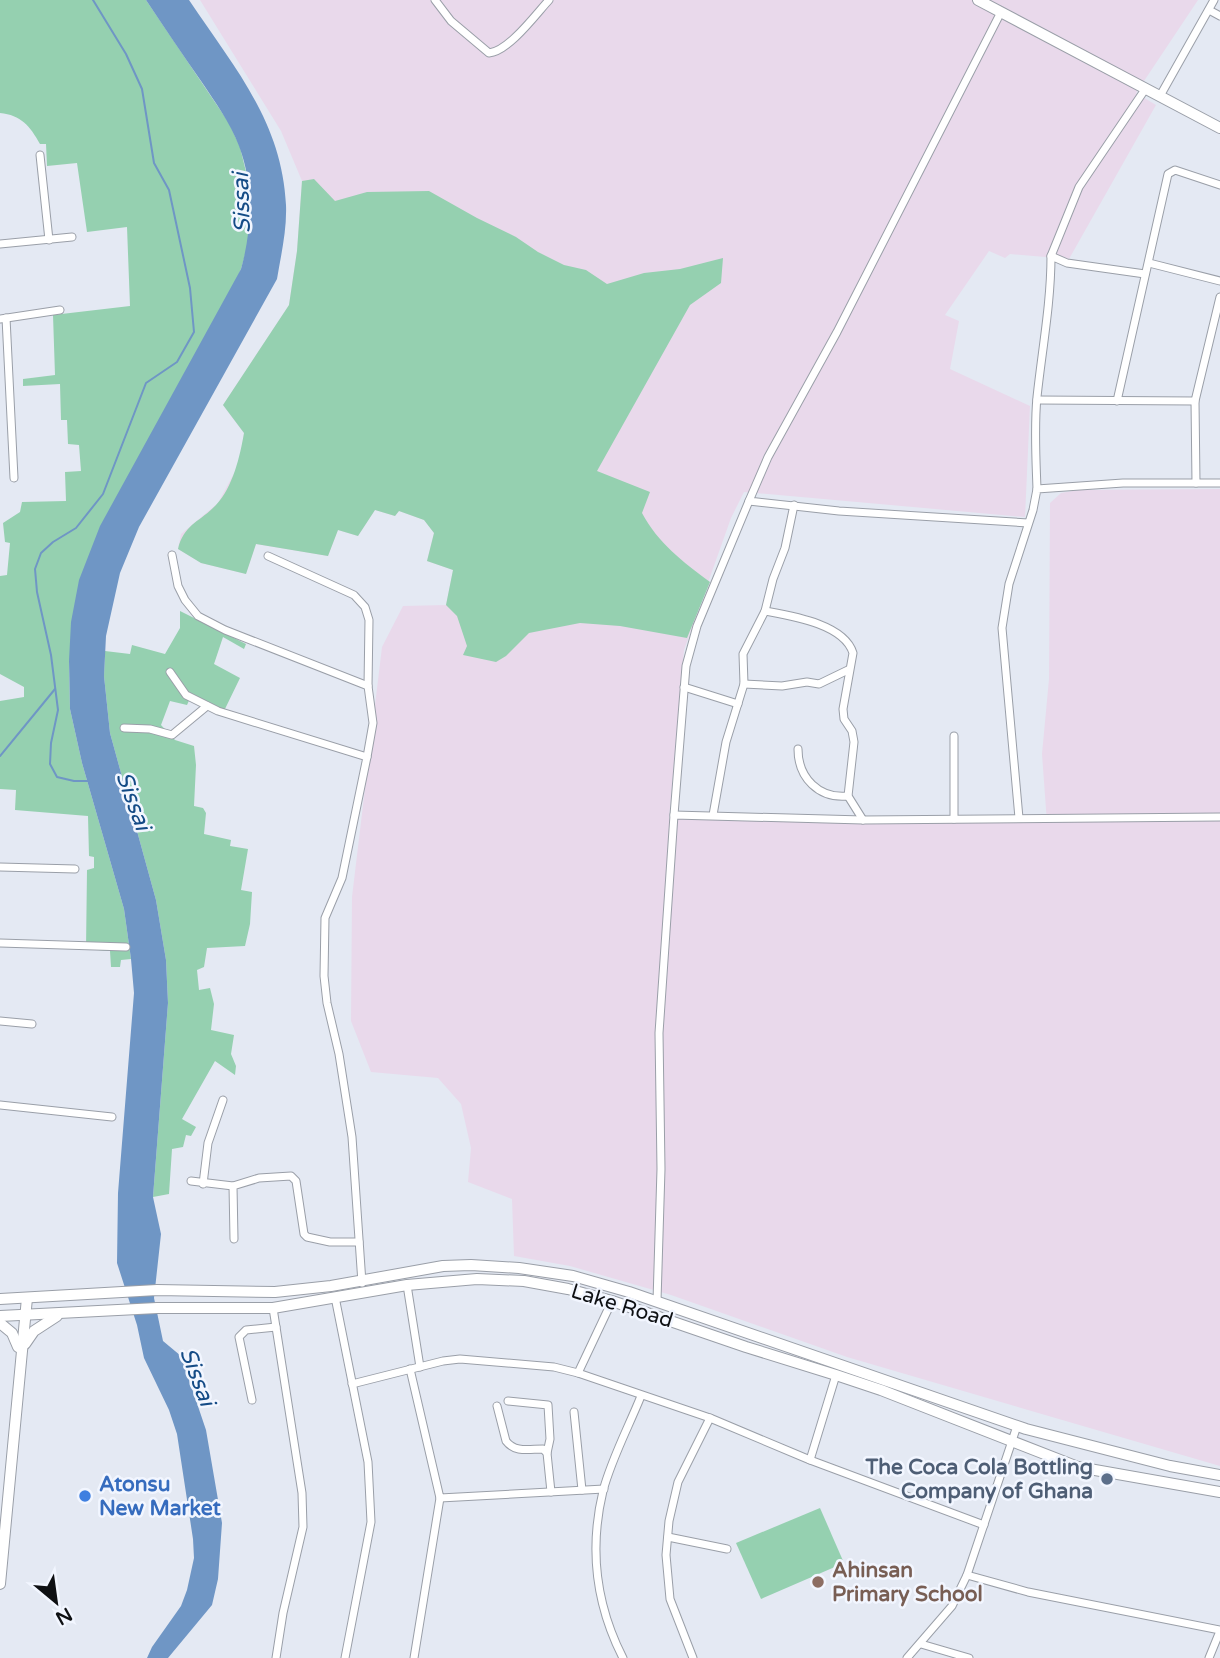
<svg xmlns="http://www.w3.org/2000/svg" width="1220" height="1658" font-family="'Varela Round',sans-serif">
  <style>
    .industrial { fill: #e9d9eb }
    .green { fill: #95d0b0 }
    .water { fill: #6f96c5 }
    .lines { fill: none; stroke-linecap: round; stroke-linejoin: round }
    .stream { stroke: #6f96c5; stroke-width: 2 }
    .street-casing { stroke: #9a9fa8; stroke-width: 9 }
    .secondary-casing { stroke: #9a9fa8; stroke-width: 12 }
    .street { stroke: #fff; stroke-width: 7 }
    .secondary { stroke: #fff; stroke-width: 10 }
    .service-dot { fill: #5c6f8a; stroke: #f2f6ff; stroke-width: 2.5 }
    .shop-dot { fill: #3f7fe0; stroke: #f2f6ff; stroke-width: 2.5 }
    .education-dot { fill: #8d6e63; stroke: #f2f6ff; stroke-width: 2.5 }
    .labels { text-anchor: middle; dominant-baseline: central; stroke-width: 5; stroke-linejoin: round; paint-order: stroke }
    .street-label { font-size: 21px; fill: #0e1013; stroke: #f2f6ff }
    .service-label { font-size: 21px; font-weight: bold; fill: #4e5e75; stroke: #f2f6ff; text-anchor: end }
    .shop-label { font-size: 21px; font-weight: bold; fill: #366cbe; stroke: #f2f6ff; text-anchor: start }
    .education-label { font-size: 21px; font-weight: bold; fill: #785e54; stroke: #f2f6ff; text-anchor: start }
    .water-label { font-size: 23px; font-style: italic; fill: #144b86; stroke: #f2f6ff }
  </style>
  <rect width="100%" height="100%" fill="#e4e9f3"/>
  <!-- industrial -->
  <polygon class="industrial" points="200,0 1198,0 1136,93 1156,105 1069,259 1010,254 1005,258 989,251 945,315 959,321 950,369 1030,406 1025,517 744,492 731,518 684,650 669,819 1047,823 1042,754 1049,679 1050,503 1061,493 1078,490 1220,489 1220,1466 847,1357 671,1295 570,1266 514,1256 512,1199 468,1182 471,1148 461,1104 438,1078 371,1072 351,1021 352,897 382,647 403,606 446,605 453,570 427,561 434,533 424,520 399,511 395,516 375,510 358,536 338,530 328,556 256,544 246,574 201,563 178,549 181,534 218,503 239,464 244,433 223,405 289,305 297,251 302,181 281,131"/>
  <!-- green -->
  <g class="green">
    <path d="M 0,0 L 146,0 L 229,123 L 240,147 L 247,176 L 250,213 L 249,241 L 241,269 L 69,661 L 70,709 L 82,763 L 124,909 L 131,959 L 121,960 L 120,967 L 111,967 L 110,951 L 86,949 L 87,870 L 94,868 L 94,857 L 89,856 L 88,816 L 15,810 L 16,790 L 0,789 L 0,701 L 24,697 L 24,687 L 0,674 L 0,576 L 7,575 L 10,543 L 5,542 L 3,523 L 20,512 L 22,502 L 66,501 L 65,472 L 81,471 L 79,445 L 68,444 L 67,420 L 61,420 L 60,384 L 23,386 L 23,379 L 55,375 L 53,315 L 130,306 L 127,227 L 87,232 L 77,163 L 47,166 L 46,144 L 40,144 C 30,126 21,115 0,113 Z"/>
    <path d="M 314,179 L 335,201 L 367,192 L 429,191 L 477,218 L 516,237 L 538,252 L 564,265 L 586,270 L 607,284 L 644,273 L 680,269 L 723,258 L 721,283 L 690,305 L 597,471 L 650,492 L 642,513 C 658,543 683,562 710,582 L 687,638 L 620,626 L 580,623 L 529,633 L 506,656 L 496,662 L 463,655 L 467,646 L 457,616 L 446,605 L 453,570 L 427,561 L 434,533 L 424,520 L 399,511 L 395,516 L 375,510 L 358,536 L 338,530 L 328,556 L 256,544 L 246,574 L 201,563 L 178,549 C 184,524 200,522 216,505 C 233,487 240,456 244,433 L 223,405 L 289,305 L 297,251 L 302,181 Z"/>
    <polygon points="180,611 246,644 244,649 223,637 214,664 240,678 224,711 206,704 192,694 187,705 170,701 161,725 175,740 194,746 196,765 194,806 203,808 206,813 204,834 231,840 230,846 248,849 241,890 252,892 250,924 245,946 207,948 204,967 197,970 199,990 210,988 214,1004 211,1030 234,1035 231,1054 236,1066 235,1075 215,1061 182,1119 196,1127 191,1136 186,1135 183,1147 172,1149 169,1194 153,1197 168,1003 166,960 156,900 110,733 104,676 105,651 130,654 132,645 165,654 180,628"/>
    <polygon points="820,1508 844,1563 761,1599 736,1543"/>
  </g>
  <!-- water -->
  <path class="water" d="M 146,0 L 189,0 C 233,66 282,121 286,205 C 287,230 281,255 277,279 L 139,527 L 120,573 L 106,636 L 104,676 L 110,733 L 156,900 L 166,960 L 168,1003 L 153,1197 L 161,1234 L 154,1298 L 163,1341 L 181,1356 L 206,1430 L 222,1523 L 218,1579 L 212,1605 L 168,1658 L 147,1658 L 152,1647 L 181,1606 L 187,1590 L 194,1558 L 193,1539 L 177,1434 L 169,1410 L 144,1358 L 137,1325 L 117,1263 L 118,1193 L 134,993 L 131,959 L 124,909 L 82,763 L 70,709 L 69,661 L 71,622 L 79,580 L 100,526 L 241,269 C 252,230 254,185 239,146 C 230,122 215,102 201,81 C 182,54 164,27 146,0 Z"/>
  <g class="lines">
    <!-- stream -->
    <g class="stream">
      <polyline points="0,756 55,689"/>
      <polyline points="88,781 74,781 57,777 50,764 51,743 58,710 51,655 37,592 35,569 41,553 53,542 76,528 103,494 146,383 177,362 194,332 190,288 169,190 154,163 142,89 126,54 93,0"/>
    </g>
    <defs>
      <g id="street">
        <path d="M 435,0 L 451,21 L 489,53 C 509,51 536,14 549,0"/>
        <polyline points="1209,10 1220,16"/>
        <polyline points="1001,12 837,332 768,457 749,501 839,511 1028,523"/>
        <polyline points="1160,96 1214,0"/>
        <polyline points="40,155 49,240"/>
        <polyline points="0,244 72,237"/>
        <polyline points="1051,256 1079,187 1146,88"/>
        <polyline points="1149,263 1220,281"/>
        <polyline points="6,318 14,478"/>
        <polyline points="0,319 60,310"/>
        <polyline points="1037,400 1195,401"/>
        <polyline points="1117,401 1168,174 1175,170 1220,185"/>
        <polyline points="1196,483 1195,401 1220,297"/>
        <path d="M 1037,489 C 1036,459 1034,428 1037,397 C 1042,350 1051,303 1051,256 L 1067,263 L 1145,274"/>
        <polyline points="172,555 178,586 185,600 198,616 225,630 368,686"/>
        <polyline points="268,556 354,595 365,607 369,620 368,686 373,723 367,757"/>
        <path d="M 765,611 C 792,616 844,624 853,653 L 843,709 L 844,719 L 852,731 L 854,742 L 848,796 L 863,820"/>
        <polyline points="170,672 186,695 218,711 367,757 342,878 325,918 324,976 327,1003 339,1054 352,1137 362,1283"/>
        <polyline points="744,684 782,686 807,682 819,684 848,670"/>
        <polyline points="684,687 738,704"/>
        <polyline points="124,728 150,729 172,735 207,706"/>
        <path d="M 798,749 C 798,778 819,799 848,796"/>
        <polyline points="674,815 686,666 697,626 749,501"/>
        <polyline points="713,815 726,742 744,684 743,654 765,611 773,579 785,548 794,505"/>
        <polyline points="1019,818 1002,628 1009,584 1033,510 1037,489 1123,483 1220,483"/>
        <polyline points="954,819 954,736"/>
        <polyline points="0,867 75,869"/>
        <polyline points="0,943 126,947"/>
        <polyline points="0,1021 32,1024"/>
        <polyline points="0,1105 112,1117"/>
        <polyline points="191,1181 233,1186"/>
        <polyline points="203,1184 208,1143 223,1100"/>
        <polyline points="234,1239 233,1186 259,1178 291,1176 296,1181 304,1234 307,1237 330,1242 359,1242"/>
        <polyline points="407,1285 420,1367"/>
        <polyline points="335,1297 368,1462 371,1522 345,1658"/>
        <polyline points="657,1301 661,1169 659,1033 674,815 863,820 1220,817"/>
        <polyline points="273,1308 302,1493 303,1527 283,1613 276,1658"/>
        <polyline points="410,1369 440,1498 604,1489"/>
        <polyline points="578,1373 612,1301"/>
        <polyline points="352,1384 443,1361 460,1359 554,1367 578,1373 710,1418 810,1460 984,1525"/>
        <polyline points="252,1400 239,1337 246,1330 276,1327"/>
        <polyline points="508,1401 548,1405 550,1439 547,1453"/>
        <path d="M 497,1406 L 506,1441 C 515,1453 529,1449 543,1449 L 547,1453 L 551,1492"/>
        <polyline points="574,1412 582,1490"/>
        <polyline points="810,1460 836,1375"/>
        <polyline points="668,1537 727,1549"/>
        <polyline points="967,1575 1028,1592 1220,1630"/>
        <polyline points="921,1644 969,1658"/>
        <polyline points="414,1658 440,1498"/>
        <path d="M 623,1658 C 596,1605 589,1549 603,1491 C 611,1460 629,1426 641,1396"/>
        <polyline points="693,1658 670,1599 666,1555 669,1521 678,1482 710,1418"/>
        <polyline points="907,1658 952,1606 967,1575 1017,1426"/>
        <polyline points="1209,1658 1220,1631"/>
      </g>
      <g id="secondary">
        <polyline points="978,0 1220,128"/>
        <polyline points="0,1299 157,1290 275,1292 331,1286 443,1266 471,1265 519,1268 573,1276 629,1292 1026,1429 1170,1466 1220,1475"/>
        <polyline points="0,1316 157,1308 273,1308 407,1285 477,1279 524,1281 568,1289 612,1301 746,1347 836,1375 881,1390 1078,1467 1220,1492"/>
        <polyline points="0,1323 12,1333 18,1347"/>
        <polyline points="25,1344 34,1331 57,1316"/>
        <polyline points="0,1584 27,1298"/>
      </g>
    </defs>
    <!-- street casing -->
    <use href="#street" class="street-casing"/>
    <!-- secondary casing -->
    <use href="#secondary" class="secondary-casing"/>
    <!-- street -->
    <use href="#street" class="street"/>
    <!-- secondary -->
    <use href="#secondary" class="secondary"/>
  </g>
  <!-- markers -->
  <circle class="service-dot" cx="1107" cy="1479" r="7"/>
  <circle class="shop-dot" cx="85" cy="1496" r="7"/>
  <circle class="education-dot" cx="818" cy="1582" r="7"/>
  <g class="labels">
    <!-- street labels -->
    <g class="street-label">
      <text transform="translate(622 1306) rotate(17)">Lake Road</text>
    </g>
    <!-- service labels -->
    <g class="service-label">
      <text x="1093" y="1467">The Coca Cola Bottling<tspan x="1093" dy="24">Company of Ghana</tspan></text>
    </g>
    <!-- shop labels -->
    <g class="shop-label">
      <text x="99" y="1484">Atonsu<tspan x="99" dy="24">New Market</tspan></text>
    </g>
    <!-- education labels -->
    <g class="education-label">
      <text x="832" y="1570">Ahinsan<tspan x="832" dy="24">Primary School</tspan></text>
    </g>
    <!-- water labels -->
    <g class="water-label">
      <text transform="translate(242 203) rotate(-92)">Sissai</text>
      <text transform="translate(133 801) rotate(70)">Sissai</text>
      <text transform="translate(197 1377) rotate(69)">Sissai</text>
    </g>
  </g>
  <!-- north arrow -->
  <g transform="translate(56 1602) rotate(151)" stroke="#f2f6ff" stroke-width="5" paint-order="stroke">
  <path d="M0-5L12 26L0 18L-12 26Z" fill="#0e1013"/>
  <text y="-10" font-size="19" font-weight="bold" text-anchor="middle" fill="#0e1013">N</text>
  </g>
</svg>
